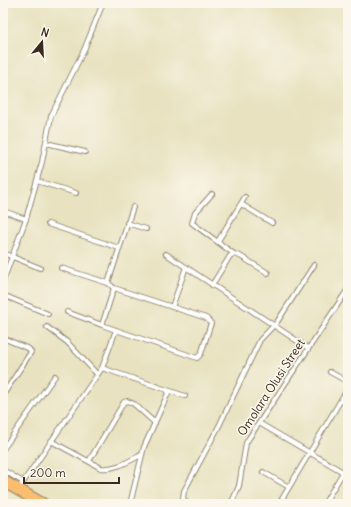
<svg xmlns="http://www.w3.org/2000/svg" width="351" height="507" font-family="Delius,sans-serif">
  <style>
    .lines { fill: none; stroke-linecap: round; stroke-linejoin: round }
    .minor-casing { stroke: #92866f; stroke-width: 6 }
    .highway-casing { stroke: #92866f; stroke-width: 8 }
    .minor { stroke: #fff; stroke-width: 4 }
    .highway { stroke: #fbbd6e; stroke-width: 6 }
    .labels { text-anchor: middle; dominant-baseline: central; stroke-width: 3.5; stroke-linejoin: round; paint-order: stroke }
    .street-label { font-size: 12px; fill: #3b2a1e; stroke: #fbf7ec }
  </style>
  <rect width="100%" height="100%" fill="#fbf7ec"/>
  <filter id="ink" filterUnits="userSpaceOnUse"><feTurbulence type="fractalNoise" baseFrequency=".025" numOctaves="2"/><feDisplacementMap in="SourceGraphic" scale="8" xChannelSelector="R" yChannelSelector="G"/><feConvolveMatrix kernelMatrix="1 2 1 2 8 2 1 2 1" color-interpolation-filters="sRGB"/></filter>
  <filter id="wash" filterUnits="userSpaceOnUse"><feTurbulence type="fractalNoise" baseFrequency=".012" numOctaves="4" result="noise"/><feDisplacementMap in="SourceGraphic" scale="16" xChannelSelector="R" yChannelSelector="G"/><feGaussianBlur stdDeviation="0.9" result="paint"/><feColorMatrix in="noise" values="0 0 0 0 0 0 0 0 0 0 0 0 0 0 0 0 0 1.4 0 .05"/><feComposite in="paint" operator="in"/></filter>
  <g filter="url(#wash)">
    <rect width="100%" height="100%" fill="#e8e2c0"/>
  </g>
  <g filter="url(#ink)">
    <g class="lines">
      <defs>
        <g id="minor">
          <polyline points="46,143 85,152"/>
          <polyline points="37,181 76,193"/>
          <polyline points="212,194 195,213 192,223 234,254"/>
          <polyline points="241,204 272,223"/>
          <polyline points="3,211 26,219"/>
          <polyline points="127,223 146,229"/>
          <polyline points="48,224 119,248"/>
          <polyline points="218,241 245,197"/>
          <polyline points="3,253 40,268"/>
          <polyline points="166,254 308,348"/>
          <polyline points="61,268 108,283"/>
          <polyline points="3,281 26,219 42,162 51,116 84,50 103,3"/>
          <polyline points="212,285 230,256 234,254 240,256 268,273"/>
          <polyline points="114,288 206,318 211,323 201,354 197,358 116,330"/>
          <polyline points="3,295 48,314"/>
          <polyline points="172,307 186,267"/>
          <polyline points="67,312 102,325"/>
          <polyline points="47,327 67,342 97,374"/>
          <polyline points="3,338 29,349 31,352 3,395"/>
          <polyline points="102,368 185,396"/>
          <polyline points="330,372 348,382"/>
          <polyline points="341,400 348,405"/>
          <polyline points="259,423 343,472"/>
          <path d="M 51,441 L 101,468 C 115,470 129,461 141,455"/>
          <polyline points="3,449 55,376"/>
          <polyline points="89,461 124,402 127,401 134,404 155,423"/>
          <polyline points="3,470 23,482"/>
          <polyline points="263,472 289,487"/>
          <polyline points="19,488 102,368 116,330 102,325 114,288 108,283 133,207"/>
          <polyline points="130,504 144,447 169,391"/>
          <polyline points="188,504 183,499 184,491 219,426 260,340 277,322 314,265"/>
          <polyline points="231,504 239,486 246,443 249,438 348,289"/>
          <polyline points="279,504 348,388"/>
          <polyline points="324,504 348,464"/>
        </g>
        <g id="highway">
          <polyline points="3,478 48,504"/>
          <polyline points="3,484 38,504"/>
        </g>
      </defs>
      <!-- minor casing -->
      <use href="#minor" class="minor-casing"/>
      <!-- highway casing -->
      <use href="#highway" class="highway-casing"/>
      <!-- minor -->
      <use href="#minor" class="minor"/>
      <!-- highway -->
      <use href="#highway" class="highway"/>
    </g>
  </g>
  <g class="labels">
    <!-- street labels -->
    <g class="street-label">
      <text transform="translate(271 387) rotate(-57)">Omolara Olusi Street</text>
    </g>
  </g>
  <!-- margin -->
  <rect width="351" height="507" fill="none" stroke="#fbf7ec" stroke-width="16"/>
  <!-- north arrow -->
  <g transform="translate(42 42) rotate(18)" stroke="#fbf7ec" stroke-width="3" paint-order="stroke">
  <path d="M0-3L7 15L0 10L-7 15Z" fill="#3b2a1e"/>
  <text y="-6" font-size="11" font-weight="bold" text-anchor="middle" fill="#3b2a1e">N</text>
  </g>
  <!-- scale -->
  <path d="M24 477v6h95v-6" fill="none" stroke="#3b2a1e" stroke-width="2"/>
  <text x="30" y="477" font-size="12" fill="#3b2a1e" stroke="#fbf7ec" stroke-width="3" paint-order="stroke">200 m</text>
</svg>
